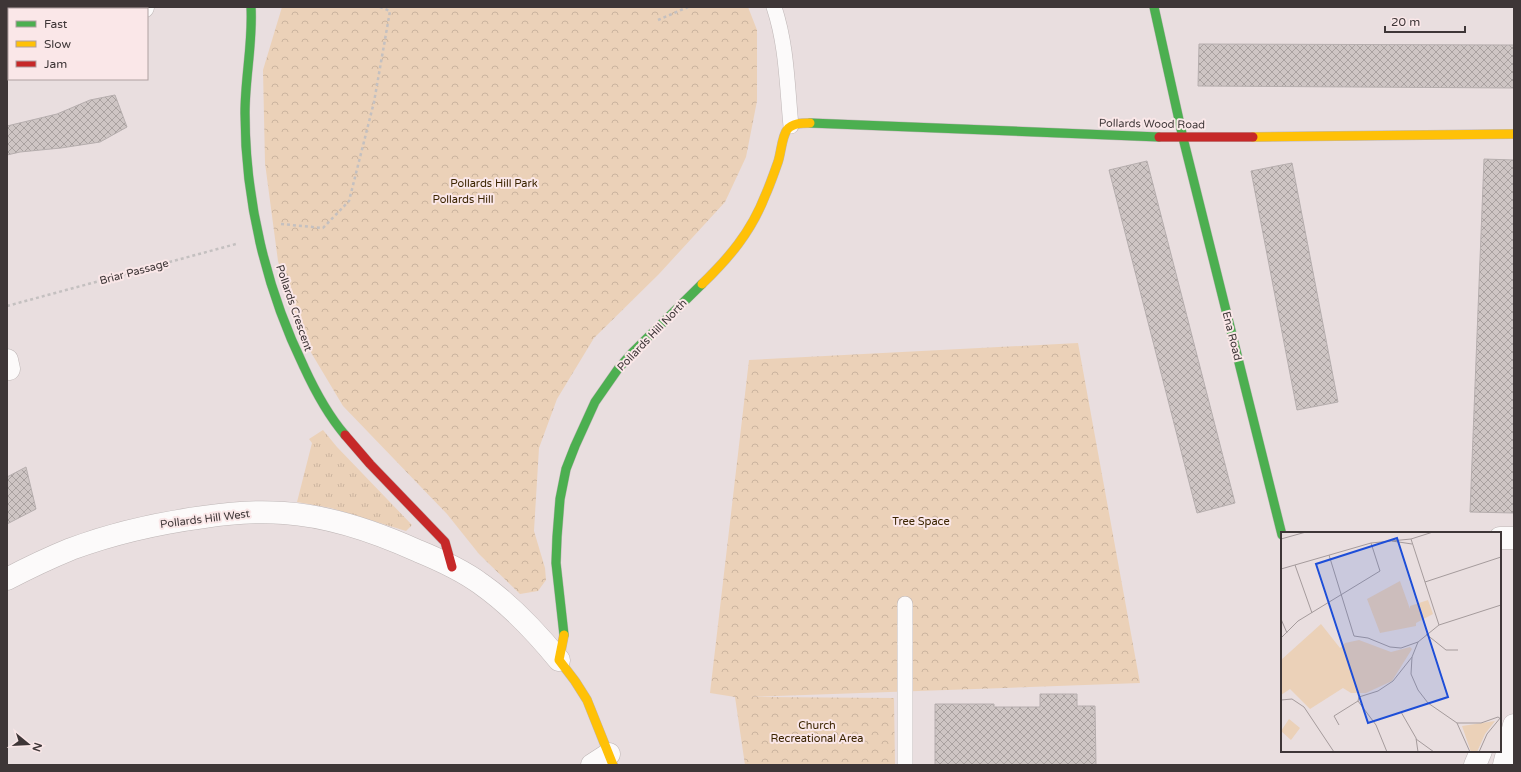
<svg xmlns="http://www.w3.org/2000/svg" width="1521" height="772" font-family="'Varela Round',sans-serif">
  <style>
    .grass { fill: url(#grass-tufts) }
    .park { fill: url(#park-crowns) }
    .building { fill: url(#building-cross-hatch); stroke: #b6aeae }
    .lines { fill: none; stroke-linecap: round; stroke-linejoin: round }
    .lane-casing { stroke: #beb6b6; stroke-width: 16 }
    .street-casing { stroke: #beb6b6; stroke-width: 23 }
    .fast-casing { stroke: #beb6b6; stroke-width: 10 }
    .slow-casing { stroke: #beb6b6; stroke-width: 10 }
    .jam-casing { stroke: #beb6b6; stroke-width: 10 }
    .path { stroke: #c4c0c0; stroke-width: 2.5; stroke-dasharray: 3 3; stroke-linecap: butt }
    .lane { stroke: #fcfafa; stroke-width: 15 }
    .street { stroke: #fcfafa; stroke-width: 22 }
    .fast { stroke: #4caf50; stroke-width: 9 }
    .slow { stroke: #ffc107; stroke-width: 9 }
    .jam { stroke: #c62828; stroke-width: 9 }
    .labels { text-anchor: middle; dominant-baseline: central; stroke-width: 4; stroke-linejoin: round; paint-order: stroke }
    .street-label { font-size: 11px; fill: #3e3637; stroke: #fae7e8 }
    .park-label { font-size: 11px; fill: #3b2401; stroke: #fae7e8 }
    .inset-road { fill: none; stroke: #a59b9c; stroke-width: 1 }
    .view { fill: #1d4ed8; fill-opacity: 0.15; stroke: #1d4ed8; stroke-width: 2 }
    .inset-edge { fill: none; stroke: #3e3637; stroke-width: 2 }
  </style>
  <defs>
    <pattern id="grass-tufts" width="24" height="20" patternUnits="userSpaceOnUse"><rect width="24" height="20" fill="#ebd1b8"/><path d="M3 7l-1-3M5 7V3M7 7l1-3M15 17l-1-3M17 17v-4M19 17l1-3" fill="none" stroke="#cbb49f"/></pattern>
    <pattern id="park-crowns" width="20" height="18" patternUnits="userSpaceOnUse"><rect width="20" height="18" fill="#ebd1b8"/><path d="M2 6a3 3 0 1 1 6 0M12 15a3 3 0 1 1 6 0" fill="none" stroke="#cbb49f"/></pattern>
    <pattern id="building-cross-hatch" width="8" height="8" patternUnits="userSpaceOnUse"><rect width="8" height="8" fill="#cec5c4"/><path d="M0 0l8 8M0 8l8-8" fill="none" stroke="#a9a1a0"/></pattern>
  </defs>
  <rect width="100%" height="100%" fill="#e9dedf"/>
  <!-- grass -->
  <polygon class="grass" points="323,430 337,447 412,525 406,531 331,508 297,502 312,443 309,439"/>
  <!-- park -->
  <g class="park">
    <polygon points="282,7 748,7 757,30 757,101 746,157 725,202 659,274 594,338 557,399 539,448 534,531 545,568 546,580 538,591 520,594 479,554 447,514 343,406 300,334 278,261 265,163 263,70"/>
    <polygon points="1078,343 1140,683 750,697 894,698 895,765 745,765 735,697 710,693 749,360"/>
  </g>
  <!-- building -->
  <g class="building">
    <polygon points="1199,44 1514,45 1514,88 1198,86"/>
    <polygon points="115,95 127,127 100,142 61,148 20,152 7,155 7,126 57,114 90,100"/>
    <polygon points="1484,159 1514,160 1514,513 1470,512"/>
    <polygon points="1147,161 1235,503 1197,513 1109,170"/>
    <polygon points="1292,163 1338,402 1297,410 1251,171"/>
    <polygon points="26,467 36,509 7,524 7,477"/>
    <polygon points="1040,694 1077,694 1077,706 1095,706 1096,765 935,765 935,704 994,704 994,707 1040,707"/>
  </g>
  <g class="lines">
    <defs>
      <g id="lane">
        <path d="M 774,7 C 787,46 787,86 791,126"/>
        <polyline points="905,604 905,765"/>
      </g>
      <g id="street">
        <polyline points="139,9 143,7"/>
        <polyline points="7,58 9,58"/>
        <polyline points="7,360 9,369"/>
        <polyline points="1500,538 1514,538"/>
        <path d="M 7,579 C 28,568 49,558 71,549 C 114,533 159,523 204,517 C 230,513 257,511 284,513 C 330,516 376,532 418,551 C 440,560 462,570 481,584 C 511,605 536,632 559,660"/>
        <polyline points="592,765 609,754"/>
        <polyline points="1475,765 1481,751"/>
        <polyline points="1504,765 1514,725"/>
      </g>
      <g id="fast">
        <path d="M 251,7 C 253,43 245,77 245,113 C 245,200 266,289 304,367 C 315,391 328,415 345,435"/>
        <polyline points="1154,7 1183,138 1282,535"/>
        <polyline points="810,123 1159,137"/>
        <polyline points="564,635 556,563 557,537 560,499 566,469 575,446 595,402 618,369 632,353 702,284"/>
      </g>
      <g id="slow">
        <polyline points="1253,137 1514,134"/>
        <path d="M 702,284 C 729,258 751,232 765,196 C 770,185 774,173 778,162 C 781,153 782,136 787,130 C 792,123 802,123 810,123"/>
        <polyline points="564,635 559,660 575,681 587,700 613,765"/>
      </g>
      <g id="jam">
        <polyline points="1159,137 1253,137"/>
        <polyline points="345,435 370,464 445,542 452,567"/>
      </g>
    </defs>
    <!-- lane casing -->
    <use href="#lane" class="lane-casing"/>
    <!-- street casing -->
    <use href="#street" class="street-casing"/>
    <!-- fast casing -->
    <use href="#fast" class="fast-casing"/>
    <!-- slow casing -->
    <use href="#slow" class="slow-casing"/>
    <!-- jam casing -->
    <use href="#jam" class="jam-casing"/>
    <!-- path -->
    <g class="path">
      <polyline points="658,20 688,7"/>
      <polyline points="281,224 323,228 349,201 374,102 390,11 380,7"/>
      <polyline points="7,306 236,244"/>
    </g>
    <!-- lane -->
    <use href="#lane" class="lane"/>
    <!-- street -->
    <use href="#street" class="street"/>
    <!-- fast -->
    <use href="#fast" class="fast"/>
    <!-- slow -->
    <use href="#slow" class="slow"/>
    <!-- jam -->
    <use href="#jam" class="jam"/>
  </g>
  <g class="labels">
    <!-- street labels -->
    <g class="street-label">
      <text transform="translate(1152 124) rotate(1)">Pollards Wood Road</text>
      <text transform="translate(134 272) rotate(-15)">Briar Passage</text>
      <text transform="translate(294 308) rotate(71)">Pollards Crescent</text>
      <text transform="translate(652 335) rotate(-46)">Pollards Hill North</text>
      <text transform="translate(1232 336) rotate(76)">Ena Road</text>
      <text transform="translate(205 519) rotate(-7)">Pollards Hill West</text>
    </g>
    <!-- park labels -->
    <g class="park-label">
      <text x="494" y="183">Pollards Hill Park</text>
      <text x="463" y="199">Pollards Hill</text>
      <text x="921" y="521">Tree Space</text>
      <text x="817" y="725">Church<tspan x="817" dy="13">Recreational Area</tspan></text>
    </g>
  </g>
  <!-- overview -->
  <g transform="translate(1281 532)">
    <rect width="220" height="220" fill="#e9dedf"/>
    <path d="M 214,189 L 204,202 L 196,220 L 190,220 L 181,194 Z" fill="#ebd1b8"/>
    <path d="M 119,49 L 129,77 L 129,74 L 147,68 L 152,82 L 135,91 L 135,94 L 99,101 L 86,67 ZM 40,92 L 59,116 L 64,111 L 78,108 L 110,120 L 129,115 L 131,117 L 111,149 L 85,161 L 70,161 L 62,156 L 29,177 L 9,157 L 0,163 L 0,128 ZM 8,187 L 19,196 L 10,208 L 0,199 Z" fill="#ebd1b8"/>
    <path class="inset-road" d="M 0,7 L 25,0M 130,7 L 158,93M 111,9 L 131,12M 48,23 L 73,104 L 87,106 L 109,115 L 120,116 L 137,110 L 158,93 L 220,73M 14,33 L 31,81M 0,37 L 90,11 L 130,7 L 152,0M 144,50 L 220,25M 0,87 L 6,101M 145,102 L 165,118 L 177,118M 0,106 L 17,89 L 99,39 L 90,11M 137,110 L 131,125 L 130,142 L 137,158 L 147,171 L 176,191 L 200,191 L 217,185 L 220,187M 0,168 L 11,167 L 23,175 L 53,220M 77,169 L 78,165 L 97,159 L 112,149 L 131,125M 77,169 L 95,193 L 106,220M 120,180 L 135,206 L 137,220M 176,191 L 189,220M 58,193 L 53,184 L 77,169M 135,207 L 153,220M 198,220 L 206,202 L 220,185"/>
    <path class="view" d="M 116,6 L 167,165 L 87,191 L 35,32 Z"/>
    <rect width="220" height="220" class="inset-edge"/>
  </g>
  <!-- border -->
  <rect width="1521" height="772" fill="none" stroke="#3e3637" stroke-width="16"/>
  <!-- legend -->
  <rect x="8" y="8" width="140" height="72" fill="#fae7e8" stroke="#afa0a1"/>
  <rect x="16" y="21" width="20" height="6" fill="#4caf50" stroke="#afa0a1"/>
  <text x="44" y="28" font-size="12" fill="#3e3637">Fast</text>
  <rect x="16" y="41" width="20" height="6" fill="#ffc107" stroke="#afa0a1"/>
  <text x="44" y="48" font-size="12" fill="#3e3637">Slow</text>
  <rect x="16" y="61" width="20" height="6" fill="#c62828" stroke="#afa0a1"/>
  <text x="44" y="68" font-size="12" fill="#3e3637">Jam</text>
  <!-- north arrow -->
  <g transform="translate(28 744) rotate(108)" stroke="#fae7e8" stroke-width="3" paint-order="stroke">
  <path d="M0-3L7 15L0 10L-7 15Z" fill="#3e3637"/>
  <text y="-6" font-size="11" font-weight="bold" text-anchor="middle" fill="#3e3637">N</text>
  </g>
  <!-- scale -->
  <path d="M1385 26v6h80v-6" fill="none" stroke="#3e3637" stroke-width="2"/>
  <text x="1391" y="26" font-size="12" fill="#3e3637" stroke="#fae7e8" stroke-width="3" paint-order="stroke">20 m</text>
</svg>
